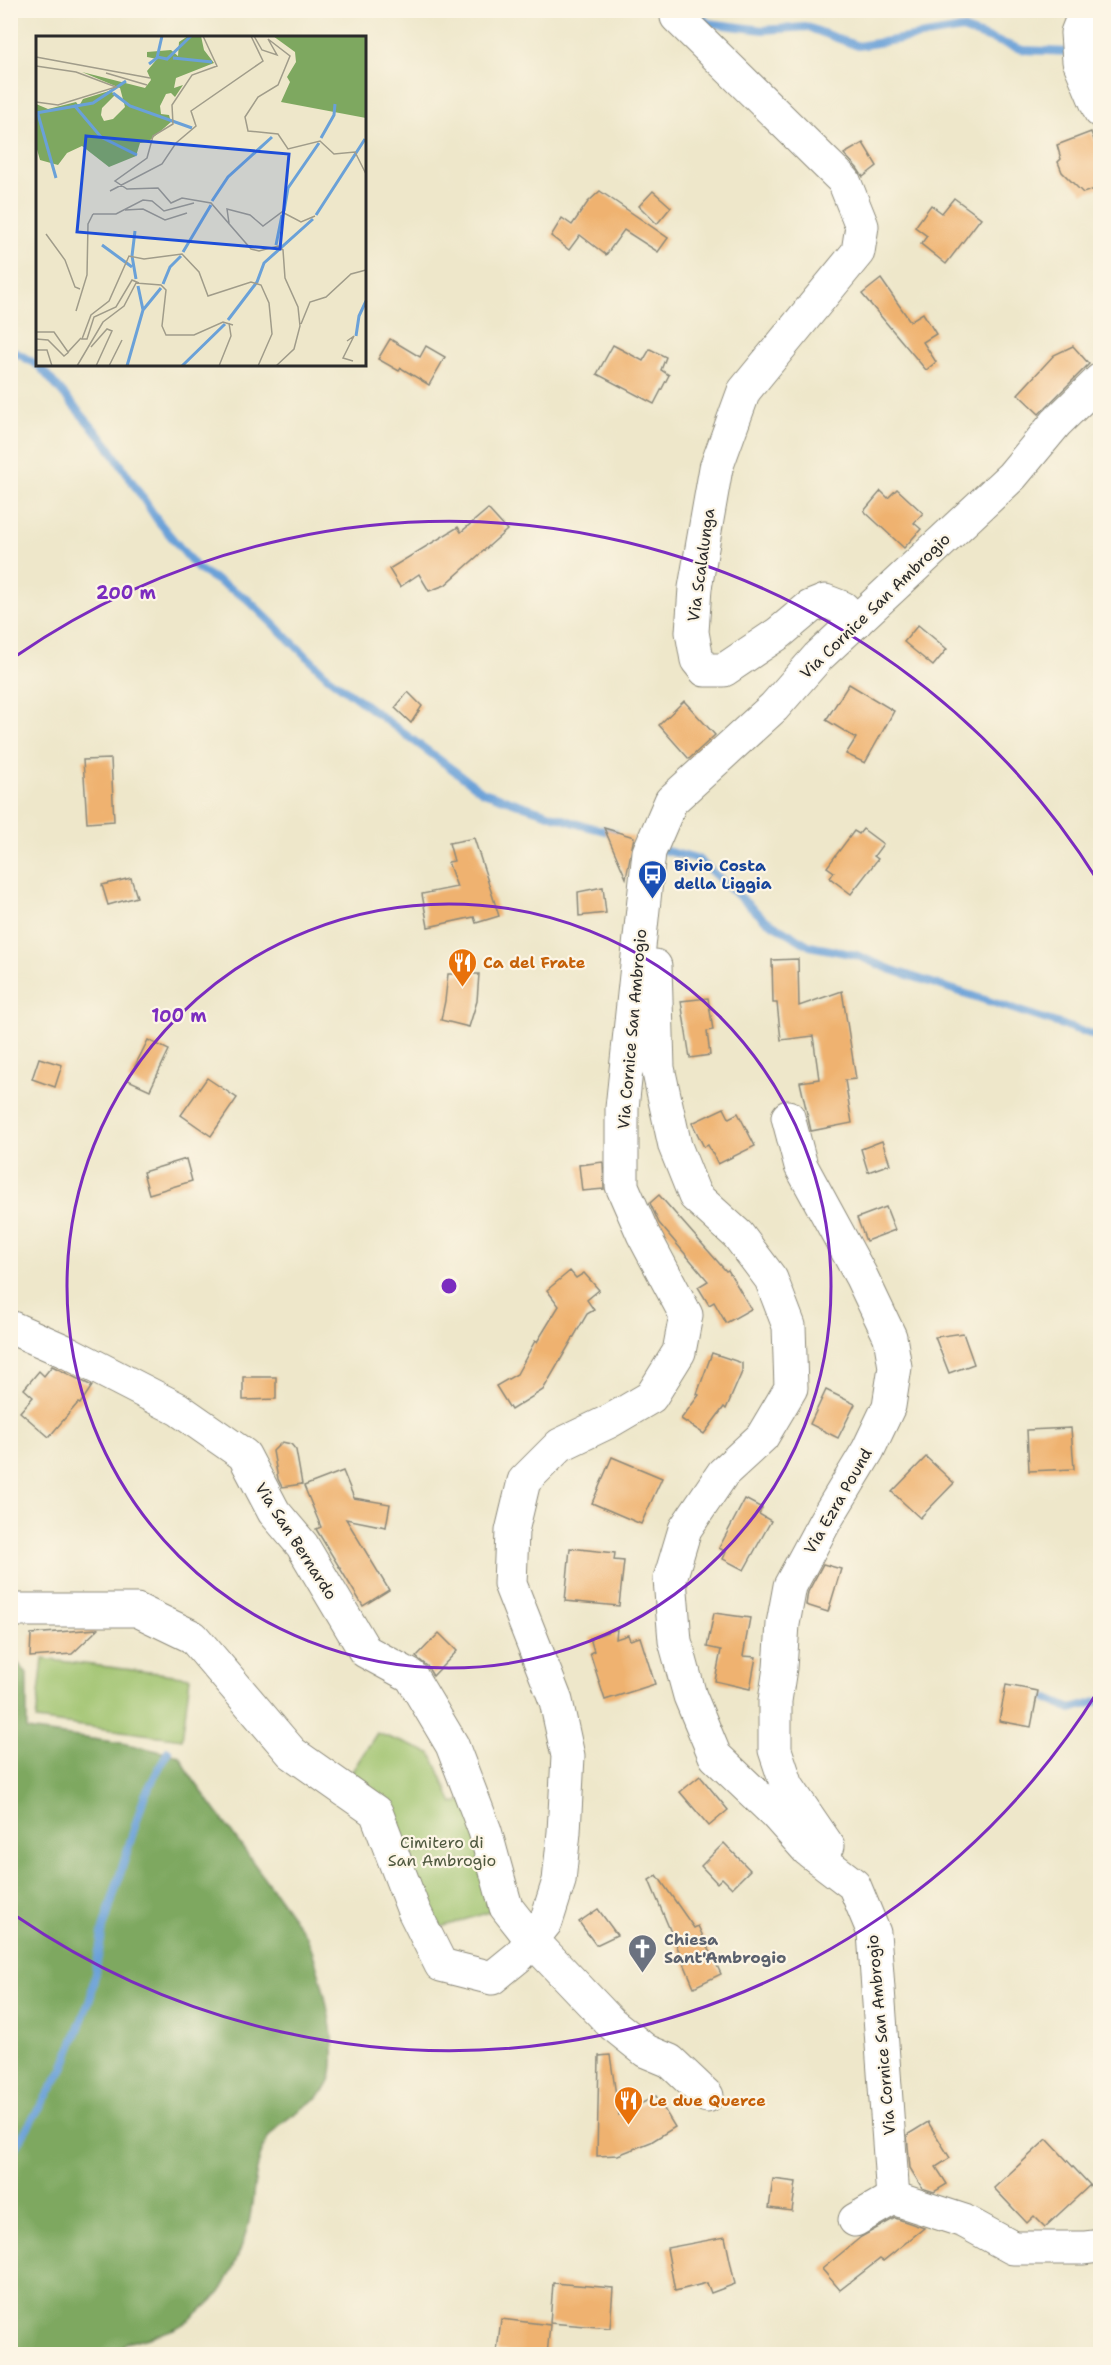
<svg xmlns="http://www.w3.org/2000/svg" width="1111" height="2365" font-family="'Shantell Sans',sans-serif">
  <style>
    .green { fill: #9ec26d; stroke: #64764c; stroke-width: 1.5 }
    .forest { fill: #7ea860; stroke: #546a46; stroke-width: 1.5 }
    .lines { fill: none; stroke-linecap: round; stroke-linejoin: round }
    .stream { stroke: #6aa1d8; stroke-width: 8 }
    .building { fill: #efb270 }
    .minor-casing { stroke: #8c897a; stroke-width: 35 }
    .minor { stroke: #fff; stroke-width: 33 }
    .ring { fill: none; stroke: #7b2cbf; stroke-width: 3 }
    .labels { text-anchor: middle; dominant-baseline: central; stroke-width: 4.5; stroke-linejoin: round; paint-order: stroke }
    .street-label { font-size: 16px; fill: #2b2b2b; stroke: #fcf5e5 }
    .transit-label { font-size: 16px; font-weight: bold; fill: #164399; stroke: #fcf5e5; text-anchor: start }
    .food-label { font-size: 16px; font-weight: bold; fill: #c56008; stroke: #fcf5e5; text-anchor: start }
    .park-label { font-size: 16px; fill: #4e583f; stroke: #fcf5e5 }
    .worship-label { font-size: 16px; font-weight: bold; fill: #5b616d; stroke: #fcf5e5; text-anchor: start }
    .inset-river { fill: none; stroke: #6aa1d8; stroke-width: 3 }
    .inset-road { fill: none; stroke: #a09c8a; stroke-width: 1.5 }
    .view { fill: #1d4ed8; fill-opacity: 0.15; stroke: #1d4ed8; stroke-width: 3 }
    .inset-edge { fill: none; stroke: #2b2b2b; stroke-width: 3 }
    .centre { fill: #7b2cbf; stroke: #fcf5e5; stroke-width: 3 }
    .ring-label { font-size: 18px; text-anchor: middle; font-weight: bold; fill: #7b2cbf; stroke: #fcf5e5; stroke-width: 4.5; stroke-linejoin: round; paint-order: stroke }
  </style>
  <rect width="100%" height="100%" fill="#fcf5e5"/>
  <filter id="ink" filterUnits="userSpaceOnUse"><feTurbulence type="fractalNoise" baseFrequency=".0167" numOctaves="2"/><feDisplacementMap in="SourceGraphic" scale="12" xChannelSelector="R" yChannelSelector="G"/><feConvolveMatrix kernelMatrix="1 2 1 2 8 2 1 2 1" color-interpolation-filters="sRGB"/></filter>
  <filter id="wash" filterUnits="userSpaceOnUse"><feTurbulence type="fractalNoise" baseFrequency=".008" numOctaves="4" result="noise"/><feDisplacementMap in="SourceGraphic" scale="24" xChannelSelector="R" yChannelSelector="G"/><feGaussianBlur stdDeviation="1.35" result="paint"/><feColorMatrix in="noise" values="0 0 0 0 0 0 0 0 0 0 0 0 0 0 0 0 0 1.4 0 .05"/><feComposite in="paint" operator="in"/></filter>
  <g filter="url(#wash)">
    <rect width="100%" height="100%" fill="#eee7ca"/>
    <!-- green -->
    <g class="green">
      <polygon points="43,1659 190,1677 182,1739 36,1720"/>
      <polygon points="377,1733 431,1753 453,1804 472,1796 506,1907 425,1932 376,1812 341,1788"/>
    </g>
    <!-- forest -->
    <path class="forest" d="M 11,1649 L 13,1657 L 27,1674 L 27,1730 L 122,1743 L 180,1756 L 190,1775 L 307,1937 C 319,1968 348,2065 324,2091 C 304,2112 276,2119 264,2146 C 254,2170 254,2197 249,2222 C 245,2239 228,2286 216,2297 C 208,2306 187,2323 176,2328 C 160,2335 141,2339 124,2344 L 121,2354 L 11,2354 Z"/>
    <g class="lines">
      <!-- stream -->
      <g class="stream">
        <polyline points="693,10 708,23 763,30 807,27 858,46 962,29 1023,50 1070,52"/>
        <polyline points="1085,50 1100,51"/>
        <polyline points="10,349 39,366 107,444 158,521 198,569 246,598 328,677 483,792 581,825 614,833"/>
        <polyline points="659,849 698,859 764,919 810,946 856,955 892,970 1100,1037"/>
        <polyline points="1048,1699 1071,1709 1100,1701"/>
        <polyline points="10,2156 63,2069 91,1996 103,1929 144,1797 168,1751"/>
      </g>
    </g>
    <g id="blocks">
      <!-- building -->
      <g class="building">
        <polygon points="1091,132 1101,158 1101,187 1083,193 1062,172 1058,162 1061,159 1057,145"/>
        <polygon points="863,143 877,166 863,177 857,168 844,154"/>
        <polygon points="600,191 668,238 658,252 624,230 606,255 580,235 569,250 551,236 562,218 572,225 588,202"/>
        <polygon points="653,191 671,207 657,224 639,206"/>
        <polygon points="954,198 981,218 946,264 921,244 927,236 915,227 931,205 942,213"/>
        <polygon points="881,279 910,321 923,313 936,334 923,342 936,362 926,370 862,294"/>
        <polygon points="390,339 420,357 426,346 445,357 429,385 401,368 399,371 378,359"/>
        <polygon points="613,345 643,361 650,349 666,357 661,370 669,375 654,404 597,374"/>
        <polygon points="1073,346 1089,364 1039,414 1018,394 1054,355"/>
        <polygon points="897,489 923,513 914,523 921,529 904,548 864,511 881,491 888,498"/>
        <polygon points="488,509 507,530 445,585 429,591 419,574 400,587 389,569 458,527 461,532"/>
        <polygon points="918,625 947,649 933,666 904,642"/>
        <polygon points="849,684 894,711 865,763 846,754 856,738 826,720"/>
        <polygon points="408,692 422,706 411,723 395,708"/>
        <polygon points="684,701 715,735 689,759 659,725"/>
        <polygon points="111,759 114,821 87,823 83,760"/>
        <polygon points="604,828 634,837 626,878"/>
        <polygon points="863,829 883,844 874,856 878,859 851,894 830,878 834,872 827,867 854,831 859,834"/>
        <polygon points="474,838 499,916 476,923 474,917 428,927 422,894 457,887 448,862 454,861 449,843"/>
        <polygon points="131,878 137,897 108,905 102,885"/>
        <polygon points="603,887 606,913 579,916 578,892"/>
        <polygon points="798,959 799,1006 842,991 856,1079 845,1080 852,1123 811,1131 800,1082 819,1079 813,1036 781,1040 777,1003 773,1003 772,960"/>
        <polygon points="448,974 479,974 477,1001 469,1027 441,1020 445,1001"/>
        <polygon points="708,998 713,1030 707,1031 710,1055 690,1058 681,1001"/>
        <polygon points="148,1040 169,1050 150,1090 128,1080"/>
        <polygon points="39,1058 62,1065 55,1087 32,1079"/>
        <polygon points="207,1078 237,1098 211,1136 181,1115"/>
        <polygon points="724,1108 729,1118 738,1113 755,1146 718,1164 708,1145 704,1147 692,1123"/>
        <polygon points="882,1141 890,1164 868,1172 861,1149"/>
        <polygon points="186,1159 192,1181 149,1194 143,1172"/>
        <polygon points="603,1162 604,1189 582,1191 579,1165"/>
        <polygon points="659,1195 726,1271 728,1270 751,1309 726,1323 714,1302 709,1305 698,1287 708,1281 659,1223 650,1203"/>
        <polygon points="886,1207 895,1230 866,1241 857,1218"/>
        <polygon points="570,1271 576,1278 584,1273 599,1290 587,1300 594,1310 587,1314 543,1390 511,1410 496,1386 517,1374 535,1341 537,1342 559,1306 547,1290"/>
        <polygon points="963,1333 974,1364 949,1373 935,1337"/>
        <polygon points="712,1353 742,1363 742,1372 726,1409 724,1407 704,1434 681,1419 699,1395 697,1394"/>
        <polygon points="52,1366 92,1386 80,1404 78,1403 49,1437 20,1412 33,1397 24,1389 39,1371 44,1376"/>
        <polygon points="243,1377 276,1377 276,1399 243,1400"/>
        <polygon points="826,1390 855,1404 838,1438 810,1424"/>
        <polygon points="1071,1428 1074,1469 1029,1471 1027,1430"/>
        <polygon points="282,1442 291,1444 296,1450 302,1484 282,1487 278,1479 273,1451"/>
        <polygon points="612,1457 662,1478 641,1524 592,1503"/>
        <polygon points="926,1457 954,1483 920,1518 892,1492"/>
        <polygon points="343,1471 354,1498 390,1504 386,1527 346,1519 389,1590 363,1606 316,1529 321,1527 304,1486"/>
        <polygon points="745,1499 762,1508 759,1514 771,1521 744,1570 723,1559 726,1552 719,1548"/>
        <polygon points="570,1548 615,1553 614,1560 624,1561 619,1606 565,1601"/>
        <polygon points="823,1564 841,1569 828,1612 806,1605 808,1592"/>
        <polygon points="714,1613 750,1618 743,1656 756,1657 750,1689 715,1681 721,1650 707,1647"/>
        <polygon points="98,1629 72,1654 30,1657 31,1634"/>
        <polygon points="617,1629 616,1639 628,1635 630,1640 640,1637 655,1684 605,1700 590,1653 594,1651 590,1638"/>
        <polygon points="439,1633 457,1651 433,1676 427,1666 416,1657"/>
        <polygon points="1006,1685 1038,1691 1031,1727 999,1721"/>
        <polygon points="700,1776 728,1810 709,1826 680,1792"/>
        <polygon points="724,1843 750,1870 732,1888 722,1878 717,1883 701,1866"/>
        <polygon points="657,1875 694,1928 698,1926 721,1974 694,1987 649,1880"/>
        <polygon points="598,1909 617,1935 596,1945 579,1922"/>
        <polygon points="610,2055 619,2115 656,2096 675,2127 651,2142 618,2155 597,2156 599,2056"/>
        <polygon points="928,2122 950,2158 936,2167 947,2184 934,2192 922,2188 910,2168 907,2135"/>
        <polygon points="1047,2139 1090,2185 1045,2227 1034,2216 1027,2223 994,2188"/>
        <polygon points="773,2179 796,2182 792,2211 769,2208"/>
        <polygon points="895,2218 924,2228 883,2261 880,2259 840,2290 822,2269 861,2237"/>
        <polygon points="725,2237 735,2284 711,2293 707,2283 675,2291 667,2248"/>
        <polygon points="553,2283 613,2288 610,2328 550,2323"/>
        <polygon points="501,2319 550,2325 547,2355 497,2351"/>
      </g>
    </g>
  </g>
  <g filter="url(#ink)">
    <use href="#blocks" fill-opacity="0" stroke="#8c897a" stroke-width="1.5"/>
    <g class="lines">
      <defs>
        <g id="minor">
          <polyline points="677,10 677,17 844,181 862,226 858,252 744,391 716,468 695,588 692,632 697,660 705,670 724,670 779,633 810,607 825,601 843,608 856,622"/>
          <polyline points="1086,10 1077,33 1079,61 1100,111"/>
          <polyline points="655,966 658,1068 675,1146 695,1196 738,1235 771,1279 789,1326 791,1388 762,1437 723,1473 685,1529 670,1579 675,1641 690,1696 715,1756 775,1813 808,1850 854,1885 874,1933 893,2198"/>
          <polyline points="788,1117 801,1166 861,1276 890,1337 895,1367 889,1406 868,1450 825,1521 790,1586 783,1624 780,1668 775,1701 775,1750 787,1786 828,1846"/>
          <polyline points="10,1327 69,1353 178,1409 244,1455 274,1512 302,1545 365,1651 411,1676 452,1745 485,1831 506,1907 532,1940 611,2023 646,2051 670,2061 707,2096"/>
          <polyline points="10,1610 137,1610 193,1637 292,1753 376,1812 414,1911 441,1965 492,1978 519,1956 546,1922 559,1881 564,1832 568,1756 556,1701 510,1584 512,1531 524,1481 560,1445 610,1421 651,1397 679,1352 686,1315 643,1234 622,1186 622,1108 649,852 671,801 774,707 818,657 1012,476 1056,423 1100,380"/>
          <polyline points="855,2220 893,2198 964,2221 1013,2248 1084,2248 1100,2246"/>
        </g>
      </defs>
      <!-- minor casing -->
      <use href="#minor" class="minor-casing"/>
      <!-- minor -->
      <use href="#minor" class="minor"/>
    </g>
  </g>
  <!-- distance rings -->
  <g class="ring">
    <circle cx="449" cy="1286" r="382"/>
    <path d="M1098 1691A765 765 0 0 1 16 1916M16 656A765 765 0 0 1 1098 881"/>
  </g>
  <!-- icons -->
  <defs>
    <symbol id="bus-pin" viewBox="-11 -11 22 30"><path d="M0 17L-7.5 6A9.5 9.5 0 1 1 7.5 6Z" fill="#1a4fb4" stroke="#fcf5e5"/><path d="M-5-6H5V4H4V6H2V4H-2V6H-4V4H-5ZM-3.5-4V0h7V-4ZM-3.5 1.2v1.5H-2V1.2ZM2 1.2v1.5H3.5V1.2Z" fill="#fff"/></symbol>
    <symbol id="restaurant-pin" viewBox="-11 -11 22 30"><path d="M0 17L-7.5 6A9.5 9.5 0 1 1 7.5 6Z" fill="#e8710a" stroke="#fcf5e5"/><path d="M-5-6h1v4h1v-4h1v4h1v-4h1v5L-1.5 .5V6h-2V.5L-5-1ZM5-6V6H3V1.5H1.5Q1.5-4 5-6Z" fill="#fff"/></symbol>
    <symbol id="church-pin" viewBox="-11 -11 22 30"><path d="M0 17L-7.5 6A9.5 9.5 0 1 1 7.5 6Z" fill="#6b7280" stroke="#fcf5e5"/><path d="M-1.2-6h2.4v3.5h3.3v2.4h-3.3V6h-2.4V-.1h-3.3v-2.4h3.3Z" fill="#fff"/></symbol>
  </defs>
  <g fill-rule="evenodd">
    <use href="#bus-pin" x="636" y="858" width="33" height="45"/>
    <use href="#restaurant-pin" x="446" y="946" width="33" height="45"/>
    <use href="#church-pin" x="626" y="1932" width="33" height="45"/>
    <use href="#restaurant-pin" x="612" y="2084" width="33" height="45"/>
  </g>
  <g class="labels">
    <!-- street labels -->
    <g class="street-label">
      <text transform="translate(701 565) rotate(-82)">Via Scalalunga</text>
      <text transform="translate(875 606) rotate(-44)">Via Cornice San Ambrogio</text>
      <text transform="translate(632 1029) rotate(-85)">Via Cornice San Ambrogio</text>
      <text transform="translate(838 1501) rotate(-60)">Via Ezra Pound</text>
      <text transform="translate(296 1541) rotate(57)">Via San Bernardo</text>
      <text transform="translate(881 2035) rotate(-95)">Via Cornice San Ambrogio</text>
    </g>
    <!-- transit labels -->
    <g class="transit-label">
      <text x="674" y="865">Bivio Costa<tspan x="674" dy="18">della Liggia</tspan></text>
    </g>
    <!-- food labels -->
    <g class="food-label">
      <text x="483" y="962">Ca del Frate</text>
      <text x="649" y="2100">Le due Querce</text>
    </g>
    <!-- park labels -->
    <g class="park-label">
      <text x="442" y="1842">Cimitero di<tspan x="442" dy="18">San Ambrogio</tspan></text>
    </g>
    <!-- worship labels -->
    <g class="worship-label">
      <text x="664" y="1939">Chiesa<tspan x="664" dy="18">Sant'Ambrogio</tspan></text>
    </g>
  </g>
  <!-- overview -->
  <g transform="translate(36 36)">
    <rect width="330" height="330" fill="#eee7ca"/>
    <path d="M 152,0 L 165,0 L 168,14 L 178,27 L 140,42 L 138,52 L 147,49 L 139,61 L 135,57 L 130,58 L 124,70 L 125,78 L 133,79 L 135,86 L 112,106 L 104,107 L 100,120 L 73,131 L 46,110 L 31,117 L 22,129 L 4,124 L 0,110 L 0,68 L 12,73 L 40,66 L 43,70 L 47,63 L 73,55 L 80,58 L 66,72 L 65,79 L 68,85 L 77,83 L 89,71 L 84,52 L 46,36 L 109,52 L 115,44 L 111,35 L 121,23 L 111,21 L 111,16 L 135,14 L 142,20 L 143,6 ZM 330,0 L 330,82 L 245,66 L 254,46 L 251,41 L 260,26 L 259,16 L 237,0 Z" fill="#7ea860"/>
    <path class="inset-river" d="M 121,22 L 126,0M 137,22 L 176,26M 113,28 L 122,21 L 131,23 L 155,0M 77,57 L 94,70 L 156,92M 38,69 L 65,101 L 101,119M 0,77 L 57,67 L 90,45M 2,78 L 20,142M 285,102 L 298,79 L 299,68M 176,165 L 192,141 L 236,101M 248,175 L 252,152 L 283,107M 280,179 L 329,103M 99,195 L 96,220 L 100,243M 66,209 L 96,231M 240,209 L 246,179M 147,216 L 175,169M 127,248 L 134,231 L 145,220M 107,274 L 125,252M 192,284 L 221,246 L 228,227 L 277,183M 320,300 L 323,280 L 330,265M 91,330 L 107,274 L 102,250M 146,330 L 189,288"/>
    <path class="inset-road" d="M 86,0 L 106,0M 167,0 L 181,30 L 156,39 L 136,69 L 137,88 L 117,100 L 111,122 L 79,145 L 91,153 L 122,152 L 135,167 L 146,162 L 175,167 L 215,213 L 223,215 L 242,210 L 247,214 L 249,242 L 262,271 L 264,290 L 258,313 L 240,330M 218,0 L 226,14 L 241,19 L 232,3 L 254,20 L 242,49 L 222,61 L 209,81 L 212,95 L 242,98 L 252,113 L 284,105 L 298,118 L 319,116 L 330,138M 0,21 L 114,42M 0,30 L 40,36 L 80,51 L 22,69 L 0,66M 70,37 L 111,49M 74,155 L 126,128 L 140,107 L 160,90 L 155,75 L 227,25 L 215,0M 89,174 L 107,173 L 129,184 L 151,177M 57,178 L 80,178 L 107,164 L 116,165 L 128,175 L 158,167M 193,187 L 191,173 L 214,179 L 227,190 L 246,176 L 265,186 L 279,180M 10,198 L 29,224 L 39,251 L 44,253M 103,247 L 96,244 L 80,271 L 58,281 L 51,303 L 46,303 L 55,279 L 73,265 L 93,220 L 108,223 L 146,218 L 163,236 L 172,260 L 215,246 L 225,249 L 233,267 L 236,298 L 222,330M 40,275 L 51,239 L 52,188 L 57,178M 265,288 L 274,266 L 290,261 L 315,238 L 330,234M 0,296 L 18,296 L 32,316 L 45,302M 0,303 L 12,304 L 28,320 L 33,316M 311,305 L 318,300 L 307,322 L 317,325M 55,311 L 71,293 L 76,295 L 60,330M 0,314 L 11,314 L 16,330M 41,330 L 67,286 L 88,270 L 100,247 L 125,249 L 130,254 L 126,290 L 130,299 L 158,299 L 187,286 L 197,289M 73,330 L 86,304M 183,330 L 195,300 L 193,287"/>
    <path class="view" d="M 50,100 L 253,118 L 244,213 L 41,196 Z"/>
    <rect width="330" height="330" class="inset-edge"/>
  </g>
  <circle cx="449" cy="1286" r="9" class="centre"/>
  <g class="ring-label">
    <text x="126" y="599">200 m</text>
    <text x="179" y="1022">100 m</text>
  </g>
  <!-- margin -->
  <rect width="1111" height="2365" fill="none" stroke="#fcf5e5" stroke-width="36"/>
</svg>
